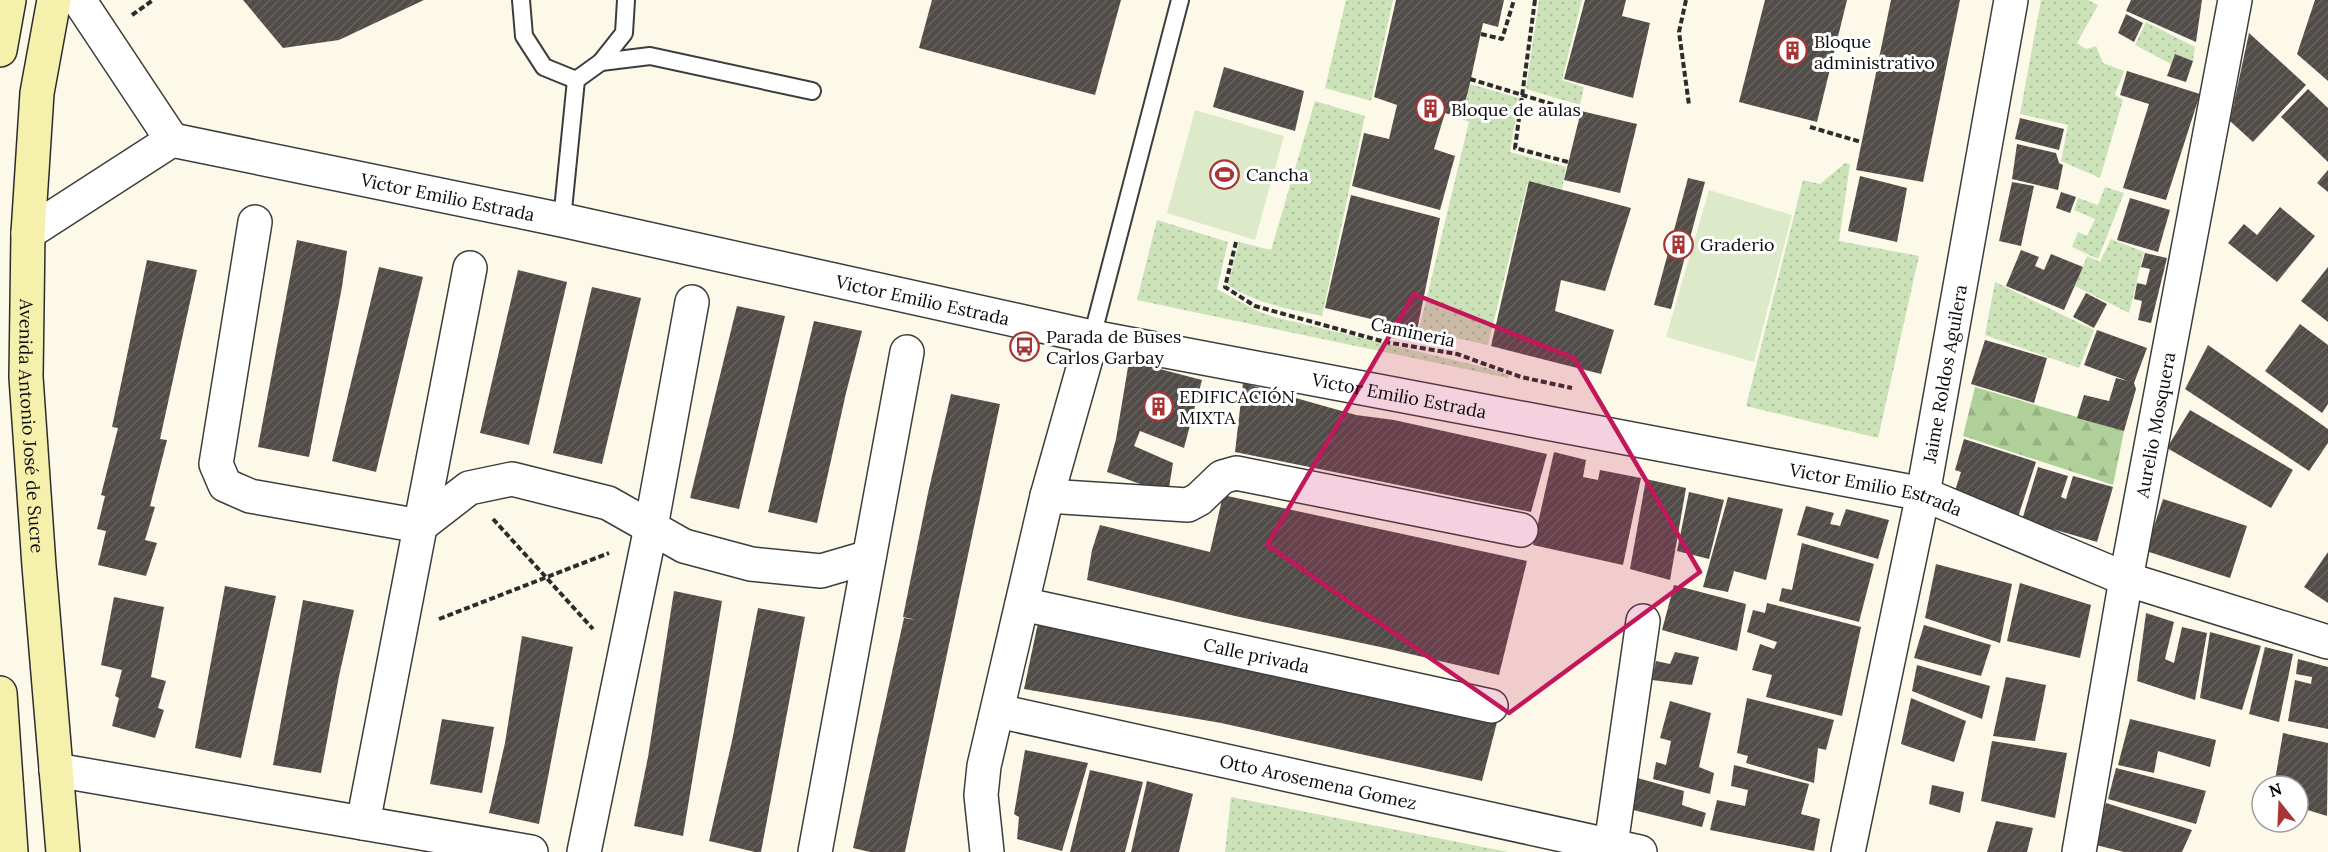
<svg xmlns="http://www.w3.org/2000/svg" width="2328" height="852" font-family="Lora,serif">
  <style>
    .green { fill: url(#green-dots) }
    .forest { fill: url(#forest-firs) }
    .pitch { fill: #ddeac9 }
    .building { fill: url(#building-hatch) }
    .lines { fill: none; stroke-linecap: round; stroke-linejoin: round }
    .lane-casing { stroke: #3d3d3d; stroke-width: 20 }
    .street-casing { stroke: #3d3d3d; stroke-width: 36 }
    .secondary-casing { stroke: #2c2c2c; stroke-width: 36 }
    .path { stroke: #2c2c2c; stroke-width: 4; stroke-dasharray: 6 3; stroke-linecap: butt }
    .lane { stroke: #fff; stroke-width: 16 }
    .street { stroke: #fff; stroke-width: 33 }
    .secondary { stroke: #f5f0ac; stroke-width: 33 }
    .marked { fill: #c2185b; fill-opacity: 0.2; stroke: #c2185b; stroke-width: 4.5; stroke-linejoin: round }
    .labels { text-anchor: middle; dominant-baseline: central; stroke-width: 6; stroke-linejoin: round; paint-order: stroke }
    .poi-label { font-size: 18px; fill: #0a0a0a; stroke: #fff; text-anchor: start }
    .street-label { font-size: 18px; fill: #0a0a0a; stroke: #fff }
  </style>
  <defs>
    <pattern id="green-dots" width="8" height="8" patternUnits="userSpaceOnUse" patternTransform="scale(1.5)"><rect width="8" height="8" fill="#cce2b8"/><path d="M2 2h.1M6 6h.1" fill="none" stroke="#aec19d" stroke-width="1.8" stroke-linecap="round"/></pattern>
    <pattern id="forest-firs" width="22" height="20" patternUnits="userSpaceOnUse" patternTransform="scale(1.5)"><rect width="22" height="20" fill="#b0d099"/><path d="M5 1l3.5 6h-7zM16 11l3.5 6h-7z" fill="#96b182"/></pattern>
    <pattern id="building-hatch" width="6" height="6" patternUnits="userSpaceOnUse" patternTransform="scale(1.5)"><rect width="6" height="6" fill="#514c48"/><path d="M-1 1l2-2M0 6l6-6M5 7l2-2" fill="none" stroke="#65615e"/></pattern>
  </defs>
  <rect width="100%" height="100%" fill="#fcf9e9"/>
  <!-- green -->
  <g class="green">
    <polygon points="1346,0 1393,0 1371,101 1325,88"/>
    <polygon points="1539,0 1582,0 1562,80 1584,87 1580,105 1526,89"/>
    <polygon points="2041,0 2088,0 2098,5 2077,43 2086,49 2096,46 2103,63 2124,71 2115,95 2123,100 2100,178 2061,161 2068,125 2020,114"/>
    <polygon points="2146,22 2195,47 2193,61 2175,54 2171,64 2135,45"/>
    <polygon points="1470,84 1519,98 1510,152 1566,167 1562,189 1528,181 1488,345 1419,330 1469,122 1462,119"/>
    <path d="M 1315,101 L 1365,116 L 1322,316 C 1289,309 1257,304 1228,285 L 1239,242 L 1271,250 Z"/>
    <polygon points="1845,163 1850,164 1839,241 1919,256 1878,438 1746,406 1803,180 1820,184"/>
    <polygon points="2105,187 2124,193 2098,259 2072,247 2078,232 2087,236 2095,219 2074,210 2078,198 2098,205"/>
    <polygon points="1157,220 1228,242 1217,289 1257,311 1274,317 1487,368 1509,375 1508,378 1137,300"/>
    <polygon points="2111,239 2144,252 2129,313 2075,286 2087,256 2100,262"/>
    <polygon points="1995,282 2094,330 2079,368 1985,335"/>
    <polygon points="1231,797 1508,852 1225,852"/>
  </g>
  <!-- forest -->
  <polygon class="forest" points="1975,387 2124,431 2113,485 1963,436"/>
  <!-- pitch -->
  <g class="pitch">
    <polygon points="1195,110 1284,136 1255,240 1167,213"/>
    <polygon points="1709,190 1792,215 1754,362 1666,337"/>
  </g>
  <!-- building -->
  <g class="building">
    <polygon points="243,0 424,0 339,40 283,48"/>
    <polygon points="932,0 1121,0 1095,95 919,48"/>
    <polygon points="1396,0 1504,0 1498,27 1483,23 1468,92 1460,118 1445,113 1434,149 1455,156 1440,210 1352,186 1364,133 1389,139 1397,105 1374,97"/>
    <polygon points="1585,0 1626,0 1622,16 1650,23 1633,98 1564,79"/>
    <polygon points="1765,0 1847,0 1817,122 1739,102"/>
    <polygon points="1891,0 1960,0 1923,182 1856,170"/>
    <polygon points="2131,0 2202,0 2196,42 2126,11"/>
    <polygon points="2315,0 2328,0 2328,81 2297,54"/>
    <polygon points="2126,14 2143,23 2134,42 2118,33"/>
    <polygon points="2249,33 2306,85 2253,142 2230,121"/>
    <polygon points="2175,54 2193,61 2186,82 2167,76"/>
    <polygon points="1224,67 1304,91 1295,131 1213,107"/>
    <polygon points="2127,71 2200,94 2166,200 2123,188 2149,104 2120,95"/>
    <polygon points="2308,89 2328,108 2328,162 2281,117"/>
    <polygon points="1581,111 1637,124 1620,193 1564,180"/>
    <polygon points="2020,118 2064,129 2059,150 2015,139"/>
    <polygon points="2017,144 2056,153 2059,163 2063,165 2058,190 2012,179"/>
    <polygon points="2328,170 2328,192 2317,183"/>
    <polygon points="1860,176 1907,188 1897,242 1848,231"/>
    <polygon points="1688,178 1705,182 1671,309 1654,305"/>
    <polygon points="1529,181 1631,208 1605,291 1561,280 1555,311 1614,330 1601,374 1491,346"/>
    <polygon points="2012,182 2034,186 2021,246 1999,241"/>
    <polygon points="2061,192 2076,197 2070,213 2056,208"/>
    <polygon points="1351,195 1440,218 1417,330 1325,308"/>
    <polygon points="2130,198 2170,210 2158,252 2117,240"/>
    <polygon points="2280,207 2315,236 2277,282 2228,243 2244,224 2257,235"/>
    <polygon points="297,240 347,251 342,287 309,457 258,447"/>
    <polygon points="2021,250 2039,257 2035,266 2044,270 2051,254 2083,267 2064,310 2006,286"/>
    <polygon points="2145,253 2167,258 2151,323 2138,320 2142,301 2134,299 2137,283 2146,285 2150,269 2141,267"/>
    <polygon points="147,260 197,270 160,439 167,440 150,506 155,507 145,540 157,543 146,576 98,565 106,531 97,529 105,496 101,495 118,428 112,427"/>
    <polygon points="379,267 423,277 376,472 332,461"/>
    <polygon points="2328,267 2328,322 2301,301"/>
    <polygon points="518,270 567,282 529,445 480,433"/>
    <polygon points="592,287 641,298 602,464 553,453"/>
    <polygon points="2086,293 2107,304 2094,328 2073,317"/>
    <polygon points="737,306 785,316 739,509 690,498"/>
    <polygon points="814,321 862,331 846,393 817,523 768,512"/>
    <polygon points="2300,324 2328,345 2328,404 2322,413 2265,371"/>
    <polygon points="2097,330 2147,348 2134,383 2136,389 2124,431 2077,418 2084,395 2109,401 2116,378 2128,381 2084,365"/>
    <polygon points="1985,340 2047,358 2034,403 1971,384"/>
    <polygon points="2208,345 2328,429 2328,443 2309,471 2185,389"/>
    <polygon points="1129,361 1202,380 1184,448 1140,431 1134,446 1173,463 1168,494 1107,472 1116,439"/>
    <polygon points="1243,383 1356,415 1394,420 1547,454 1531,512 1235,452"/>
    <polygon points="951,394 1000,404 905,852 870,852 853,848 904,618 917,620 903,617 928,493"/>
    <polygon points="2190,410 2293,470 2271,508 2167,448"/>
    <polygon points="1964,439 2036,462 2018,517 1953,497 1961,472 1955,470"/>
    <polygon points="1554,452 1586,460 1583,477 1598,480 1600,470 1641,478 1623,565 1533,545"/>
    <polygon points="2038,467 2068,476 2061,497 2066,499 2073,476 2113,487 2097,542 2022,520"/>
    <polygon points="1646,479 1686,488 1670,580 1630,569"/>
    <polygon points="1689,492 1724,500 1709,559 1677,551"/>
    <polygon points="1223,495 1527,561 1499,675 1385,648 1235,616 1087,580 1092,550 1100,525 1210,552"/>
    <polygon points="1728,497 1783,509 1766,580 1734,571 1728,592 1703,587"/>
    <polygon points="2163,499 2247,526 2230,578 2146,551"/>
    <polygon points="1806,506 1834,513 1830,524 1840,526 1846,509 1889,520 1878,559 1797,535"/>
    <polygon points="1802,543 1874,564 1859,622 1779,601 1782,588 1792,590"/>
    <polygon points="2328,552 2328,603 2304,587"/>
    <polygon points="1936,564 2012,584 2000,643 1925,618"/>
    <polygon points="2020,583 2091,605 2080,658 2007,641"/>
    <polygon points="1674,585 1746,604 1737,651 1662,630"/>
    <polygon points="225,586 276,596 241,758 195,748"/>
    <polygon points="674,591 722,601 683,836 634,826 648,757"/>
    <polygon points="114,597 164,607 151,677 166,681 158,708 164,710 155,738 112,726 119,698 115,696 122,670 101,665"/>
    <polygon points="303,600 354,610 339,676 321,773 273,765"/>
    <polygon points="1767,603 1861,627 1842,716 1766,697 1772,675 1752,670 1760,644 1774,649 1777,642 1747,632 1753,610 1765,613"/>
    <polygon points="758,608 805,617 761,852 755,852 709,841 732,741"/>
    <polygon points="2146,613 2174,622 2165,659 2174,663 2182,627 2207,633 2195,700 2137,681"/>
    <polygon points="1039,618 1421,708 1497,722 1482,781 1221,723 1024,689"/>
    <polygon points="1924,625 1991,645 1981,676 1914,658"/>
    <polygon points="2210,632 2261,646 2242,710 2200,698"/>
    <polygon points="522,636 573,647 539,824 489,813 505,743"/>
    <polygon points="2265,647 2293,654 2279,722 2249,714"/>
    <polygon points="1675,652 1699,657 1692,685 1652,680 1656,661 1670,664"/>
    <polygon points="2298,659 2328,667 2328,729 2288,721 2295,680 2311,684 2312,677 2296,674"/>
    <polygon points="1917,665 1990,686 1982,719 1912,691"/>
    <polygon points="2006,677 2046,685 2035,741 1993,736"/>
    <polygon points="1747,698 1834,720 1826,750 1818,748 1814,783 1746,763 1748,756 1737,753"/>
    <polygon points="1911,698 1966,721 1954,762 1901,744"/>
    <polygon points="1670,701 1711,713 1699,767 1714,773 1710,794 1653,779 1656,762 1666,765 1671,741 1660,738"/>
    <polygon points="442,719 494,727 482,793 430,784"/>
    <polygon points="2130,719 2216,740 2210,767 2158,751 2154,773 2118,765"/>
    <polygon points="2283,733 2328,743 2327,816 2298,807 2298,786 2274,786"/>
    <polygon points="1992,741 2067,753 2055,818 1981,801"/>
    <polygon points="1025,750 1088,763 1062,851 1017,839 1019,817 1014,814"/>
    <polygon points="1734,765 1809,784 1801,814 1820,819 1814,851 1710,830 1717,800 1745,806 1748,790 1731,786"/>
    <polygon points="2116,768 2206,791 2196,824 2108,799"/>
    <polygon points="1090,770 1143,782 1125,852 1070,852"/>
    <polygon points="1634,777 1684,791 1682,805 1706,813 1702,827 1625,808"/>
    <polygon points="1147,781 1193,794 1179,852 1131,852"/>
    <polygon points="1932,785 1964,792 1960,813 1929,804"/>
    <polygon points="2106,803 2192,830 2182,852 2124,852 2096,845"/>
    <polygon points="1996,821 2033,828 2027,852 1987,852"/>
  </g>
  <g class="lines">
    <defs>
      <g id="lane">
        <polyline points="521,0 524,36 544,67 576,80"/>
        <polyline points="601,62 650,56 812,91"/>
        <polyline points="562,220 576,80 601,62 624,33 626,0"/>
        <polyline points="1092,337 1180,0"/>
      </g>
      <g id="street">
        <polyline points="79,0 172,140"/>
        <polyline points="255,222 216,464 225,485 250,496 420,526 469,488 512,479 608,503 684,546 751,564 821,571 869,557"/>
        <path id="s1" d="M 28,233 L 172,140 L 562,220 L 1092,337 L 1923,494 L 2126,579 L 2328,642"/>
        <polyline points="1047,496 1188,505 1199,499 1222,477 1236,473 1521,530"/>
        <path id="s2" d="M 1022,604 L 1491,706"/>
        <path id="s3" d="M 998,711 L 1640,852"/>
        <polyline points="56,770 531,852"/>
        <polyline points="363,823 470,268"/>
        <polyline points="1611,845 1643,621"/>
        <polyline points="584,852 651,527 692,302"/>
        <polyline points="815,852 907,352"/>
        <polyline points="987,852 981,795 984,766 1047,496 1092,337"/>
        <path id="s4" d="M 1848,852 L 1923,494 L 2011,0"/>
        <path id="s5" d="M 2079,852 L 2126,579 L 2235,0"/>
      </g>
      <g id="secondary">
        <path id="s6" d="M 54,0 L 37,93 L 28,233 L 26,377 L 39,566 L 63,852"/>
        <polyline points="0,50 9,0"/>
        <polyline points="0,693 11,852"/>
      </g>
    </defs>
    <!-- lane casing -->
    <use href="#lane" class="lane-casing"/>
    <!-- street casing -->
    <use href="#street" class="street-casing"/>
    <!-- secondary casing -->
    <use href="#secondary" class="secondary-casing"/>
    <!-- path -->
    <g class="path">
      <polyline points="1535,0 1515,148 1568,162"/>
      <polyline points="1686,0 1679,32 1689,105"/>
      <polyline points="132,15 153,0"/>
      <polyline points="1481,34 1502,39 1514,0"/>
      <polyline points="1470,79 1578,112"/>
      <polyline points="1810,127 1861,142"/>
      <polyline points="1236,242 1225,287 1255,306 1385,342 1457,354 1521,377 1572,388"/>
      <polyline points="493,519 593,629"/>
      <polyline points="439,619 609,553"/>
    </g>
    <!-- lane -->
    <use href="#lane" class="lane"/>
    <!-- street -->
    <use href="#street" class="street"/>
    <!-- secondary -->
    <use href="#secondary" class="secondary"/>
  </g>
  <!-- marked area -->
  <path class="marked" d="M 1414,294 L 1574,358 L 1700,572 L 1509,713 L 1267,545 Z"/>
  <!-- icons -->
  <defs>
    <symbol id="building-ring" viewBox="-11 -11 22 22"><circle r="9.5" fill="#fff" stroke="#a83434" stroke-width="1.5"/><path d="M-4-6H4V6H1V3H-1V6H-4ZM-2.5-4.3h1.7v1.8h-1.7ZM.8-4.3h1.7v1.8H.8ZM-2.5-1h1.7V.8h-1.7ZM.8-1h1.7V.8H.8Z" fill="#a83434"/></symbol>
    <symbol id="stadium-ring" viewBox="-11 -11 22 22"><circle r="9.5" fill="#fff" stroke="#a83434" stroke-width="1.5"/><path d="M0-5a6.5 5 0 1 0 0 10a6.5 5 0 1 0 0-10ZM-3.5-1.8h7v3.6h-7Z" fill="#a83434"/></symbol>
    <symbol id="bus-ring" viewBox="-11 -11 22 22"><circle r="9.5" fill="#fff" stroke="#a83434" stroke-width="1.5"/><path d="M-5-6H5V4H4V6H2V4H-2V6H-4V4H-5ZM-3.5-4V0h7V-4ZM-3.5 1.2v1.5H-2V1.2ZM2 1.2v1.5H3.5V1.2Z" fill="#a83434"/></symbol>
  </defs>
  <g fill-rule="evenodd">
    <use href="#building-ring" x="1776" y="34" width="33" height="33"/>
    <use href="#building-ring" x="1414" y="92" width="33" height="33"/>
    <use href="#stadium-ring" x="1208" y="158" width="33" height="33"/>
    <use href="#building-ring" x="1662" y="228" width="33" height="33"/>
    <use href="#bus-ring" x="1008" y="330" width="33" height="33"/>
    <use href="#building-ring" x="1142" y="390" width="33" height="33"/>
  </g>
  <g class="labels">
    <!-- poi labels -->
    <g class="poi-label">
      <text x="1814" y="41">Bloque<tspan x="1814" dy="21">administrativo</tspan></text>
      <text x="1451" y="109">Bloque de aulas</text>
      <text x="1246" y="174">Cancha</text>
      <text x="1700" y="244">Graderio</text>
      <text x="1046" y="336">Parada de Buses<tspan x="1046" dy="21">Carlos Garbay</tspan></text>
      <text x="1179" y="396">EDIFICACIÓN<tspan x="1179" dy="21">MIXTA</tspan></text>
    </g>
    <!-- street labels -->
    <g class="street-label">
      <text stroke="none"><textPath href="#s1" startOffset="453">Victor Emilio Estrada</textPath></text>
      <text stroke="none"><textPath href="#s1" startOffset="939">Victor Emilio Estrada</textPath></text>
      <text transform="translate(1413 332) rotate(12)">Camineria</text>
      <text stroke="none"><textPath href="#s4" startOffset="488">Jaime Roldos Aguilera</textPath></text>
      <text stroke="none"><textPath href="#s1" startOffset="1425">Victor Emilio Estrada</textPath></text>
      <text stroke="none"><textPath href="#s6" startOffset="428">Avenida Antonio José de Sucre</textPath></text>
      <text stroke="none"><textPath href="#s5" startOffset="434">Aurelio Mosquera</textPath></text>
      <text stroke="none"><textPath href="#s1" startOffset="1911">Victor Emilio Estrada</textPath></text>
      <text stroke="none"><textPath href="#s2" startOffset="240">Calle privada</textPath></text>
      <text stroke="none"><textPath href="#s3" startOffset="328">Otto Arosemena Gomez</textPath></text>
    </g>
  </g>
  <!-- north arrow -->
  <g transform="translate(2280 804) rotate(342)"><circle r="28" fill="#ffffff" stroke="#9d9d9d" stroke-width="1.5"/>
  <path d="M0-4.5L10 22L0 15L-10 22Z" fill="#a83434"/>
  <text y="-9" font-size="16" font-weight="bold" text-anchor="middle" fill="#0a0a0a">N</text>
  </g>
</svg>
